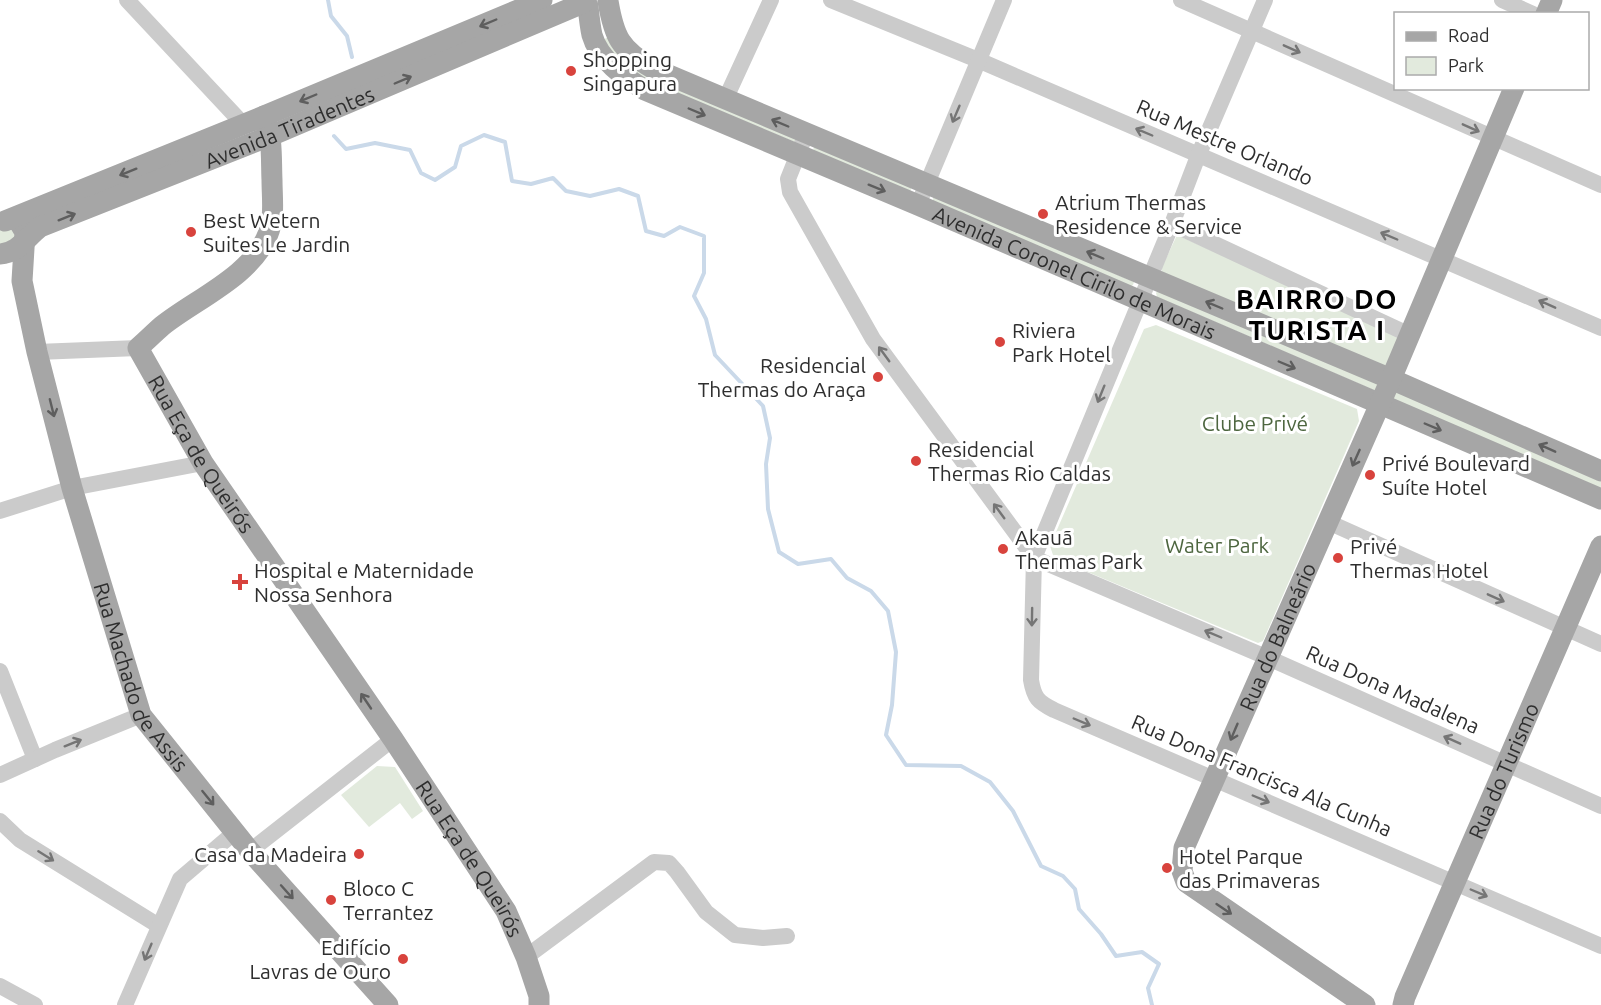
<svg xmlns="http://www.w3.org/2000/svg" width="1601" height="1005" font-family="Ubuntu,sans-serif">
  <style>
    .green { fill: #e2eadd }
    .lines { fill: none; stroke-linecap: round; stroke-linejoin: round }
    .stream { stroke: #cad9e9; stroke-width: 4 }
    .minor { stroke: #cbcbcb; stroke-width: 16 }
    .major { stroke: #a6a6a6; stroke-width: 21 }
    .oneway { stroke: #5e5e5e }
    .oneway2 { stroke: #757575 }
    .poi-dot { fill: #d8433d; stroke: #fff; stroke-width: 2 }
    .labels { text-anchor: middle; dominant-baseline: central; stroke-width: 6; stroke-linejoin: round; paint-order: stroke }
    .poi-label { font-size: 21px; fill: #2e2e2e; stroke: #fff; text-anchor: start }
    .street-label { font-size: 21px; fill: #2e2e2e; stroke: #fff }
    .park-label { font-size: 21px; fill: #4d663f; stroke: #fff }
    .district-label { font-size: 27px; font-weight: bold; letter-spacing: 1.5px; fill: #000; stroke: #fff }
  </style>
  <rect width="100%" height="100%" fill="#fff"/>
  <!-- green -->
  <g class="green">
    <polygon points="608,37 794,135 797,143 646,80 624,68 603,40"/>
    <polygon points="814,146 912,186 910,192 813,153"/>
    <polygon points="936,196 1134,282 1133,285 1130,287 933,202 933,198"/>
    <polygon points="7,226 19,235 0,248 0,228"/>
    <polygon points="1177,235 1401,336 1389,363 1384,367 1162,273 1162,267"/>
    <polygon points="1158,290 1379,384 1376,391 1157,297 1156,293"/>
    <polygon points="1156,325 1357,409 1359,421 1263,641 1258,643 1054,558 1050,546 1144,329"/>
    <polygon points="1393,390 1601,479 1601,490 1393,399"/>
    <polygon points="377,766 395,767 423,811 412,819 400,803 369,827 341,795"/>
  </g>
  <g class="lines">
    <!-- stream -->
    <g class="stream">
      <polyline points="328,0 331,16 347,36 352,57"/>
      <polyline points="334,136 346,149 375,143 410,150 421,173 435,180 455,167 461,146 484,135 505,142 512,181 531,184 553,178 566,191 590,196 619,189 638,196 646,231 664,236 680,227 704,236 704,273 694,296 706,319 715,355 763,406 770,438 766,464 768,509 779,552 798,564 831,559 847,578 871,591 888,611 896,652 892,705 886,735 906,765 961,766 990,782 1013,811 1041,866 1063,876 1075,889 1079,909 1101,934 1116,956 1142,952 1159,964 1148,988 1152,1005"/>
    </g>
    <!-- minor -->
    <g class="minor">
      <polyline points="127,0 243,124"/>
      <polyline points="831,0 978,60 1601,328"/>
      <polyline points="1181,0 1601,185"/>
      <path d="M 1265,0 L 1198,156 L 1172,224 L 1034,558 L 1031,680 C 1034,698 1038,702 1054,710 L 1601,946"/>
      <polyline points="1502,0 1533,14"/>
      <polyline points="725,100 771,0"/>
      <polyline points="806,134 788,179 790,192 873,339 1034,558"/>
      <polyline points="918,205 1004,0"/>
      <polyline points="1172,224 1410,335"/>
      <polyline points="37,352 138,348"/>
      <polyline points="0,511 72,488 203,463"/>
      <polyline points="1328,522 1601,644"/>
      <polyline points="1034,558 1266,657 1601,806"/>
      <polyline points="0,671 35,759"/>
      <polyline points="0,775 55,750 141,715"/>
      <polyline points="0,821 20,840 159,926"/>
      <polyline points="250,851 393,739"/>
      <polyline points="526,957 654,862 669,863 677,872 706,912 735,935 763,938 787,936"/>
      <polyline points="0,986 35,1005"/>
      <polyline points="125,1005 180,879 235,832"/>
    </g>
    <!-- major -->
    <g class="major">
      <path d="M 608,1 C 614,37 620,49 652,68 L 1391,379 L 1601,471"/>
      <path id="s1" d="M 588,6 C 589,16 590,26 592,35 C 599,60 624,77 645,90 L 918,205 L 1601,499"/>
      <polyline points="1546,14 1552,0"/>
      <path id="s2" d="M 264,116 C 273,136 271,159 272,180 C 272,198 275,217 268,234 C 252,276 194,300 162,326 C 154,333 146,341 138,348 L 203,463 L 393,739 L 506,911 L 526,957 L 539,996 L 539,1005"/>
      <path id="s3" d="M 13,219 L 19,222 L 25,232 L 22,281 L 37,352 L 72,488 L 141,715 L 250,851 L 388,1005"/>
      <polyline points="5,221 264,116 542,0"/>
      <path id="s4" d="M 0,254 C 18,253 26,238 40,227 L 270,136 L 583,3"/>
      <path id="s5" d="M 1365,1005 L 1186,882 L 1182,871 L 1184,848 L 1391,379 L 1514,88"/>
      <path id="s6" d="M 1403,1005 L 1405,997 L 1601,546"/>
    </g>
  </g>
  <!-- one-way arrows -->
  <defs><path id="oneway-shaft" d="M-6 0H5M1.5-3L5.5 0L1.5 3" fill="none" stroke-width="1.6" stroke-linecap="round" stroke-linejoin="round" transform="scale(1.5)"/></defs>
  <g class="oneway">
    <use href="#oneway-shaft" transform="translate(488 23) rotate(157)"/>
    <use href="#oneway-shaft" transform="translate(403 80) rotate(-23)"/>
    <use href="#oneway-shaft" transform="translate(308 98) rotate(157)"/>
    <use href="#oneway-shaft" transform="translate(697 112) rotate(23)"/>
    <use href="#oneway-shaft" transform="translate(780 123) rotate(-157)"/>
    <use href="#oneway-shaft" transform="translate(128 172) rotate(158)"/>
    <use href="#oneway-shaft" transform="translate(877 188) rotate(22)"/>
    <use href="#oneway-shaft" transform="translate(67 217) rotate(-22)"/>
    <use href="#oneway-shaft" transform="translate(1095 255) rotate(-157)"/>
    <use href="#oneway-shaft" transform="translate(1214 305) rotate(-157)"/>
    <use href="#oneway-shaft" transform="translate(1287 365) rotate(23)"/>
    <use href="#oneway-shaft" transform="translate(52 408) rotate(76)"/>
    <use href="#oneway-shaft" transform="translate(1433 427) rotate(23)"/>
    <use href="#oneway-shaft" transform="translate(1547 448) rotate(-156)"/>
    <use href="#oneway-shaft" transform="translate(1356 458) rotate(114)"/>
    <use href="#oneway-shaft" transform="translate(366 701) rotate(-124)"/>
    <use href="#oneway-shaft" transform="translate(1234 732) rotate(113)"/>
    <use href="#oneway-shaft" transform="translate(208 798) rotate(51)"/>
    <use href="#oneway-shaft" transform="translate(287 892) rotate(48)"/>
    <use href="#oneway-shaft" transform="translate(1224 909) rotate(34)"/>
  </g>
  <g class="oneway2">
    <use href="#oneway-shaft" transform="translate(1292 49) rotate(24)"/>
    <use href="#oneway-shaft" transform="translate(956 114) rotate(113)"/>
    <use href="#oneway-shaft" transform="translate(1471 128) rotate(24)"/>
    <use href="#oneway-shaft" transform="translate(1144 132) rotate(-157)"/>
    <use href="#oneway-shaft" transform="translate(1389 236) rotate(-157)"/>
    <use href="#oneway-shaft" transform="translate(1547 304) rotate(-156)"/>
    <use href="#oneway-shaft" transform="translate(884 354) rotate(-126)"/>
    <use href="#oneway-shaft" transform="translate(1101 394) rotate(112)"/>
    <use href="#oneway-shaft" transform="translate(999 511) rotate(-126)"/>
    <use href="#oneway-shaft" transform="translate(1496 598) rotate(24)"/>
    <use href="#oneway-shaft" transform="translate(1032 617) rotate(91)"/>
    <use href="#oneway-shaft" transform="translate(1213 634) rotate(-157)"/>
    <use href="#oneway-shaft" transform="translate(1082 722) rotate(23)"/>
    <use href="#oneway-shaft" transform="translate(1452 740) rotate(-156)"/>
    <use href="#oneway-shaft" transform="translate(73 743) rotate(-22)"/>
    <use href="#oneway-shaft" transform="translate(1261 799) rotate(23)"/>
    <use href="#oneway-shaft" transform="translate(46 856) rotate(32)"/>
    <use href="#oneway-shaft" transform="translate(1479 893) rotate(23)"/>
    <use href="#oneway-shaft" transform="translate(148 952) rotate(113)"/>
  </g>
  <!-- markers -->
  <g class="poi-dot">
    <circle cx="571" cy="71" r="6"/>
    <circle cx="1043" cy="214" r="6"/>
    <circle cx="191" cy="232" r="6"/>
    <circle cx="1000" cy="342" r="6"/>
    <circle cx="878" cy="377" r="6"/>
    <circle cx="916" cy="461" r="6"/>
    <circle cx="1370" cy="475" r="6"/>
    <circle cx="1003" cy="549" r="6"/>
    <circle cx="1338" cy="558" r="6"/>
    <path d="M237 573h6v6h6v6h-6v6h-6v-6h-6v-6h6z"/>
    <circle cx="359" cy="854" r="6"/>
    <circle cx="1167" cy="868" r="6"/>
    <circle cx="331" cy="900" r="6"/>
    <circle cx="403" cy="959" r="6"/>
  </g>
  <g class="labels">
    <!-- poi labels -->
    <g class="poi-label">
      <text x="583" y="59">Shopping<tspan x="583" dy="24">Singapura</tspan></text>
      <text x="1055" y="202">Atrium Thermas<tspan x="1055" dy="24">Residence &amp; Service</tspan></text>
      <text x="203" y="220">Best Wetern<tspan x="203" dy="24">Suites Le Jardin</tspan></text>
      <text x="1012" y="330">Riviera<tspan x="1012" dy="24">Park Hotel</tspan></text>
      <text x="866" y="365" text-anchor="end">Residencial<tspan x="866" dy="24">Thermas do Araça</tspan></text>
      <text x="928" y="449">Residencial<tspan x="928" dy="24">Thermas Rio Caldas</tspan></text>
      <text x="1382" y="463">Privé Boulevard<tspan x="1382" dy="24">Suíte Hotel</tspan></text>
      <text x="1015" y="537">Akauã<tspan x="1015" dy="24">Thermas Park</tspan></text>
      <text x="1350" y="546">Privé<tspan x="1350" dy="24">Thermas Hotel</tspan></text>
      <text x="254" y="570">Hospital e Maternidade<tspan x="254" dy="24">Nossa Senhora</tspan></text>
      <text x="347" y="854" text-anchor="end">Casa da Madeira</text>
      <text x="1179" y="856">Hotel Parque<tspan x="1179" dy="24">das Primaveras</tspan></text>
      <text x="343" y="888">Bloco C<tspan x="343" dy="24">Terrantez</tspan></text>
      <text x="391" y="947" text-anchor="end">Edifício<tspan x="391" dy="24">Lavras de Ouro</tspan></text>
    </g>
    <!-- street labels -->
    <g class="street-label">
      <text stroke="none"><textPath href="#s4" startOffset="318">Avenida Tiradentes</textPath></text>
      <text transform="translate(1225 142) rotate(23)">Rua Mestre Orlando</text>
      <text stroke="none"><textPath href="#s1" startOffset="574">Avenida Coronel Cirilo de Morais</textPath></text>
      <text stroke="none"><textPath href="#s2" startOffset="418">Rua Eça de Queirós</textPath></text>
      <text stroke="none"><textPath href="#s5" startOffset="483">Rua do Balneário</textPath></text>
      <text stroke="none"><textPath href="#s3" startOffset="483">Rua Machado de Assis</textPath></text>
      <text transform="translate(1393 689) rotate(24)">Rua Dona Madalena</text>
      <text stroke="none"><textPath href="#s6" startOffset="255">Rua do Turismo</textPath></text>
      <text transform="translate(1262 775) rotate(23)">Rua Dona Francisca Ala Cunha</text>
      <text stroke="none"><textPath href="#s2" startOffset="904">Rua Eça de Queirós</textPath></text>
    </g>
    <!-- park labels -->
    <g class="park-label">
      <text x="1255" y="423">Clube Privé</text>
      <text x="1217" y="545">Water Park</text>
    </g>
    <!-- district labels -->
    <g class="district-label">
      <text x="1317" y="299">BAIRRO DO<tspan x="1317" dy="31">TURISTA I</tspan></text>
    </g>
  </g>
  <!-- legend -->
  <rect x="1394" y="12" width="195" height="78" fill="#ffffff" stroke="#ababab" stroke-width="1.5"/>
  <rect x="1406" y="32" width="30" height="9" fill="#a6a6a6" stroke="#ababab" stroke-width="1.5"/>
  <text x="1448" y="42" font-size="18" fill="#2e2e2e">Road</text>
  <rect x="1406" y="57" width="30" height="18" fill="#e2eadd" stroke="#ababab" stroke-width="1.5"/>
  <text x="1448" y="72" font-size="18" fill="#2e2e2e">Park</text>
</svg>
